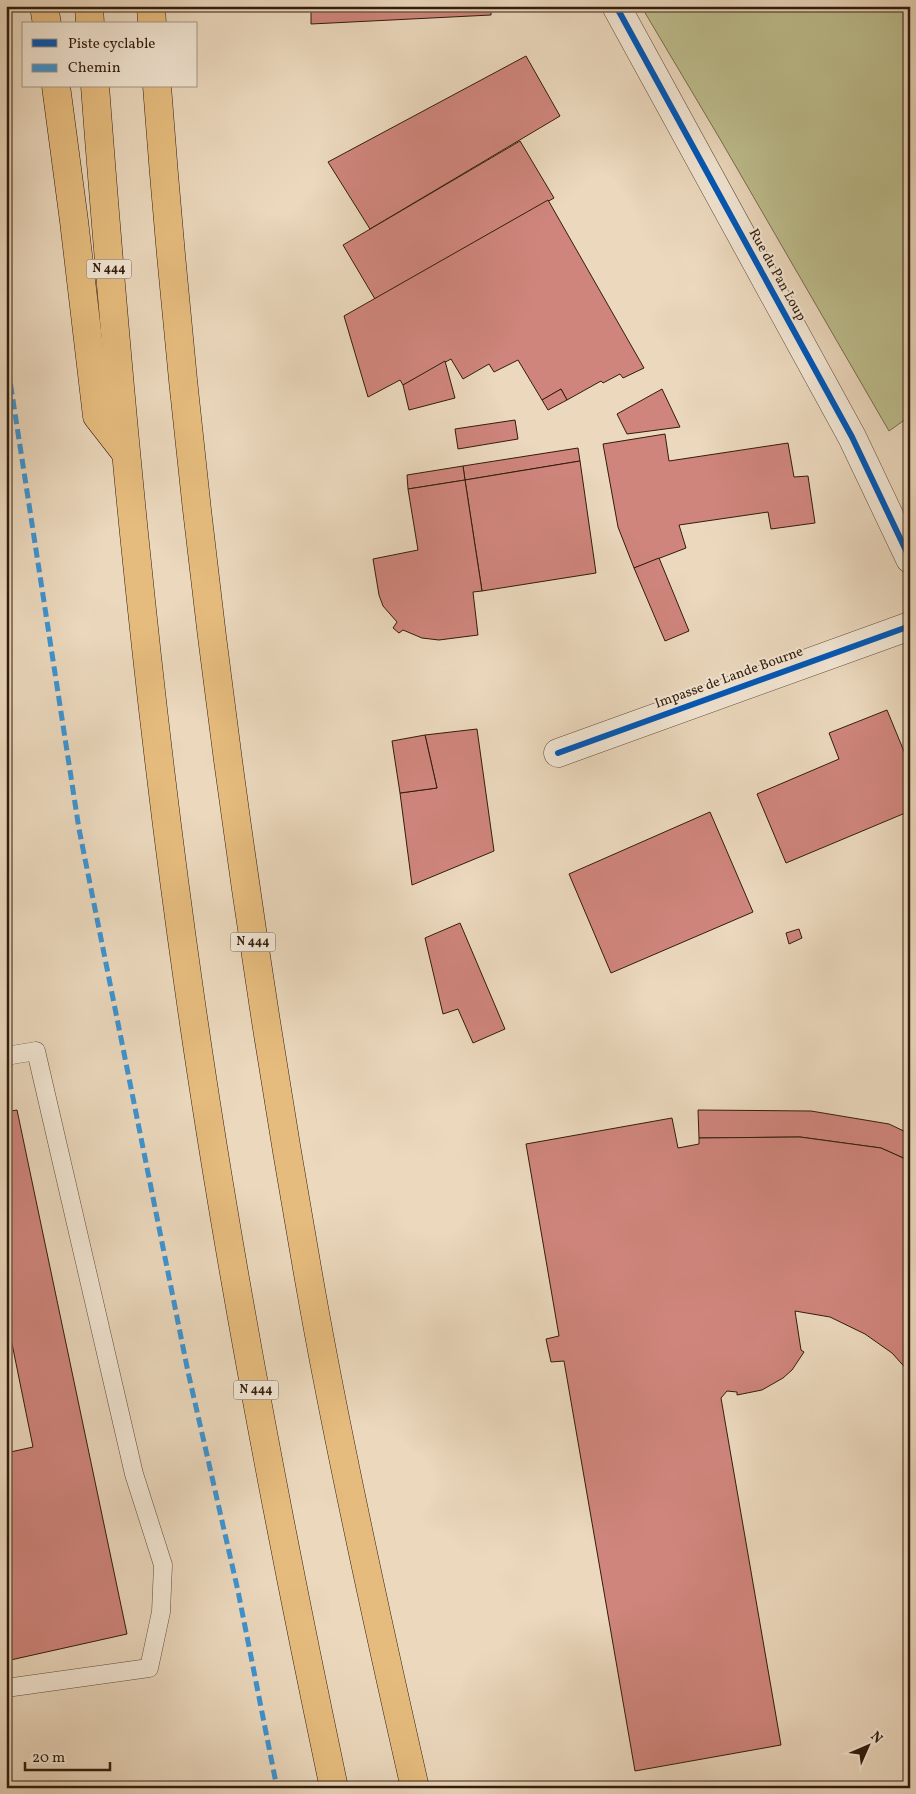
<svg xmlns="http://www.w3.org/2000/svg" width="916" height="1794" font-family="Vollkorn,serif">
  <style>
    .green { fill: #bdbd8d; stroke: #786c4c }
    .building { fill: #cf857c; stroke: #321c0c }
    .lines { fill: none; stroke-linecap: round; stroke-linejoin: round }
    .service-casing { stroke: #604b38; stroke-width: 19 }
    .minor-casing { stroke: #604b38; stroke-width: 29 }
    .tertiary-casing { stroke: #604b38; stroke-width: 29 }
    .trunk-casing { stroke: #321c0c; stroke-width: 29 }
    .service { stroke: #f2e6d4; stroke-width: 18 }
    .minor { stroke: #f2e6d4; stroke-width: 28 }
    .tertiary { stroke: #f2e6d4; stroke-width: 28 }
    .trunk { stroke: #e6bc7e; stroke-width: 28 }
    .quiet { stroke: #3d94d2; stroke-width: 5; stroke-dasharray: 10 5; stroke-linecap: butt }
    .cycleway-casing { stroke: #f2e6d4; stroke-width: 9 }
    .cycleway { stroke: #0057b8; stroke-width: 6 }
    .labels { text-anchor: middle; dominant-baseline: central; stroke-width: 4; stroke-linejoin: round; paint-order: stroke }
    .shield { fill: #f2e6d4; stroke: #6c5948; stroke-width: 1 }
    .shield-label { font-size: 12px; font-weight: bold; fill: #321c0c }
    .street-label { font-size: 14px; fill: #321c0c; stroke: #f2e6d4 }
  </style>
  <rect width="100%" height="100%" fill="#ebd8bd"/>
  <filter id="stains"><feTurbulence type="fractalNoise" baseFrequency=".004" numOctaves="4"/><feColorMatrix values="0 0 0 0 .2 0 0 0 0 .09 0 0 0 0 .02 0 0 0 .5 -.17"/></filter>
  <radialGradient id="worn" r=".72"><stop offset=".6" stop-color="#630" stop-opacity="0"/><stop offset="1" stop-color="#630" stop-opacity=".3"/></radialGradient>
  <!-- green -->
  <polygon class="green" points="641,6 910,6 910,416 889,431 720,139"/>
  <!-- building -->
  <g class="building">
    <polygon points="311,6 491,6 491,15 311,24"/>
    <polygon points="526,56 560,116 370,229 328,162"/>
    <polygon points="520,141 554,198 375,299 343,245"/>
    <polygon points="548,200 644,368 623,378 620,374 603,383 601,381 567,400 561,389 542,400 518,360 494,372 489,364 463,379 451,359 403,385 400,380 368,397 344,316"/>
    <polygon points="445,361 455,398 409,410 403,385"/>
    <polygon points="561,389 567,400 548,410 542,400"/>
    <polygon points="662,389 680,427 627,434 617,414"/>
    <polygon points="515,420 518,439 458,449 455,429"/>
    <polygon points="665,434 669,461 788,443 794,477 808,476 815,523 771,529 768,512 679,525 686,548 634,568 618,527 603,444"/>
    <polygon points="578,448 580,461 465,480 463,466"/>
    <polygon points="580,461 596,573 482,591 465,480"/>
    <polygon points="463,466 465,480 408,489 407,475"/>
    <polygon points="465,480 482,591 473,592 478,635 439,640 422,638 403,630 399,633 393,628 397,622 383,606 379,595 373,559 418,550 408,489"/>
    <polygon points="659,558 689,631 665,641 634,568"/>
    <polygon points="887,710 910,766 910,811 786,863 757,794 839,759 829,733"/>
    <polygon points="477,729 494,851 412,885 400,793 437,788 425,735"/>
    <polygon points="425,735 437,788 400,793 392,741"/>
    <polygon points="710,812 753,912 611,973 569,874"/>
    <polygon points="460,923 505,1029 473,1043 458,1009 443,1014 425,938"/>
    <polygon points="799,929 802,938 789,944 786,933"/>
    <polygon points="17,1110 127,1634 6,1661 6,1453 33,1447 8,1324 6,1325 6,1112"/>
    <polygon points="698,1110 811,1111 889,1124 910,1134 910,1161 881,1148 800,1137 699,1138"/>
    <polygon points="672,1118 678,1148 699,1144 699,1138 800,1137 881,1148 910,1161 910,1373 892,1353 865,1334 830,1317 795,1311 801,1350 804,1352 792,1370 783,1378 762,1390 737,1395 737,1392 727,1391 721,1398 781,1745 635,1771 564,1361 551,1362 546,1339 559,1336 526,1144"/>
  </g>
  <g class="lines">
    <defs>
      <polyline id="service" points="6,1056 36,1051 134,1474 163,1565 161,1612 149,1668 6,1688"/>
      <polyline id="minor" points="558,753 910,626"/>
      <polyline id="tertiary" points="616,6 852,437 910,559"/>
      <g id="trunk">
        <polyline points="44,6 47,24"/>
        <polyline points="89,6 90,24"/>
        <polyline points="151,6 152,24"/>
        <polyline points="56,86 74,221 97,416 125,452"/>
        <path d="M 95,86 C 118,388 146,689 189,989 C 227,1257 278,1523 334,1788"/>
        <path d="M 157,86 C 188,498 242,907 315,1313 C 344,1472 379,1630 415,1788"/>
      </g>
    </defs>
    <!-- service casing -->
    <use href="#service" class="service-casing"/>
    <!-- minor casing -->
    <use href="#minor" class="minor-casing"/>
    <!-- tertiary casing -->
    <use href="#tertiary" class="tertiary-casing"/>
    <!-- trunk casing -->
    <use href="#trunk" class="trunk-casing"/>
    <!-- service -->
    <use href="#service" class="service"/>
    <!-- minor -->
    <use href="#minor" class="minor"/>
    <!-- tertiary -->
    <use href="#tertiary" class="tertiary"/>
    <!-- trunk -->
    <use href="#trunk" class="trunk"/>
    <!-- quiet -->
    <polyline class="quiet" points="6,355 79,829 188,1372 238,1591 277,1788"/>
    <defs>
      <g id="cycleway">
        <polyline points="616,6 852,437 910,559"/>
        <polyline points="558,753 910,626"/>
      </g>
    </defs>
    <!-- cycleway casing -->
    <use href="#cycleway" class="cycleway-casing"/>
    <!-- cycleway -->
    <use href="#cycleway" class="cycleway"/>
  </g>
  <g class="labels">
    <!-- shield labels -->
    <g class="shield">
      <rect x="86.5" y="259.5" width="45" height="19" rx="4"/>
      <rect x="230.5" y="932.5" width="45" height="19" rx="4"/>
      <rect x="233.5" y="1380.5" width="45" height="19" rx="4"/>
    </g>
    <g class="shield-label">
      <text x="109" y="269">N 444</text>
      <text x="253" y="942">N 444</text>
      <text x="256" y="1390">N 444</text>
    </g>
    <!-- street labels -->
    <g class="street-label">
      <text transform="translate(777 275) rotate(61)">Rue du Pan Loup</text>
      <text transform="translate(729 678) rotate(-20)">Impasse de Lande Bourne</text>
    </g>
  </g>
  <!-- margin -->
  <rect width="916" height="1794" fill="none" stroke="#ebd8bd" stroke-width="25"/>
  <rect x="8" y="8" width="901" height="1779" fill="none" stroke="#321c0c" stroke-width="2.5"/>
  <rect x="12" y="12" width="891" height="1769" fill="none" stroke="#321c0c"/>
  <!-- legend -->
  <rect x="22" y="22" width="175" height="65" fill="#f2e6d4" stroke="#a59584"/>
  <rect x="32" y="39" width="25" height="8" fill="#0057b8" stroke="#a59584"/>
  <text x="68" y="48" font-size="15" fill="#321c0c">Piste cyclable</text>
  <rect x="32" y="64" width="25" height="8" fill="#3d94d2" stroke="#a59584"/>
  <text x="68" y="72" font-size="15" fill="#321c0c">Chemin</text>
  <!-- north arrow -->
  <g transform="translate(868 1746) rotate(45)" stroke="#f2e6d4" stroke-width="4" paint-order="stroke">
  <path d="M0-4L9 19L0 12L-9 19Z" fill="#321c0c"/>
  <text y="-8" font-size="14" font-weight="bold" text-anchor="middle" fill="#321c0c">N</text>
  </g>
  <!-- scale -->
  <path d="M25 1762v8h85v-8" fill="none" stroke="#321c0c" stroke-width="2.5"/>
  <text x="32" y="1762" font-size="15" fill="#321c0c" stroke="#f2e6d4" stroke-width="4" paint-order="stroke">20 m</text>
  <rect width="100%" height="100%" filter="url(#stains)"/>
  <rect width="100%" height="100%" fill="url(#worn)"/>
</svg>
